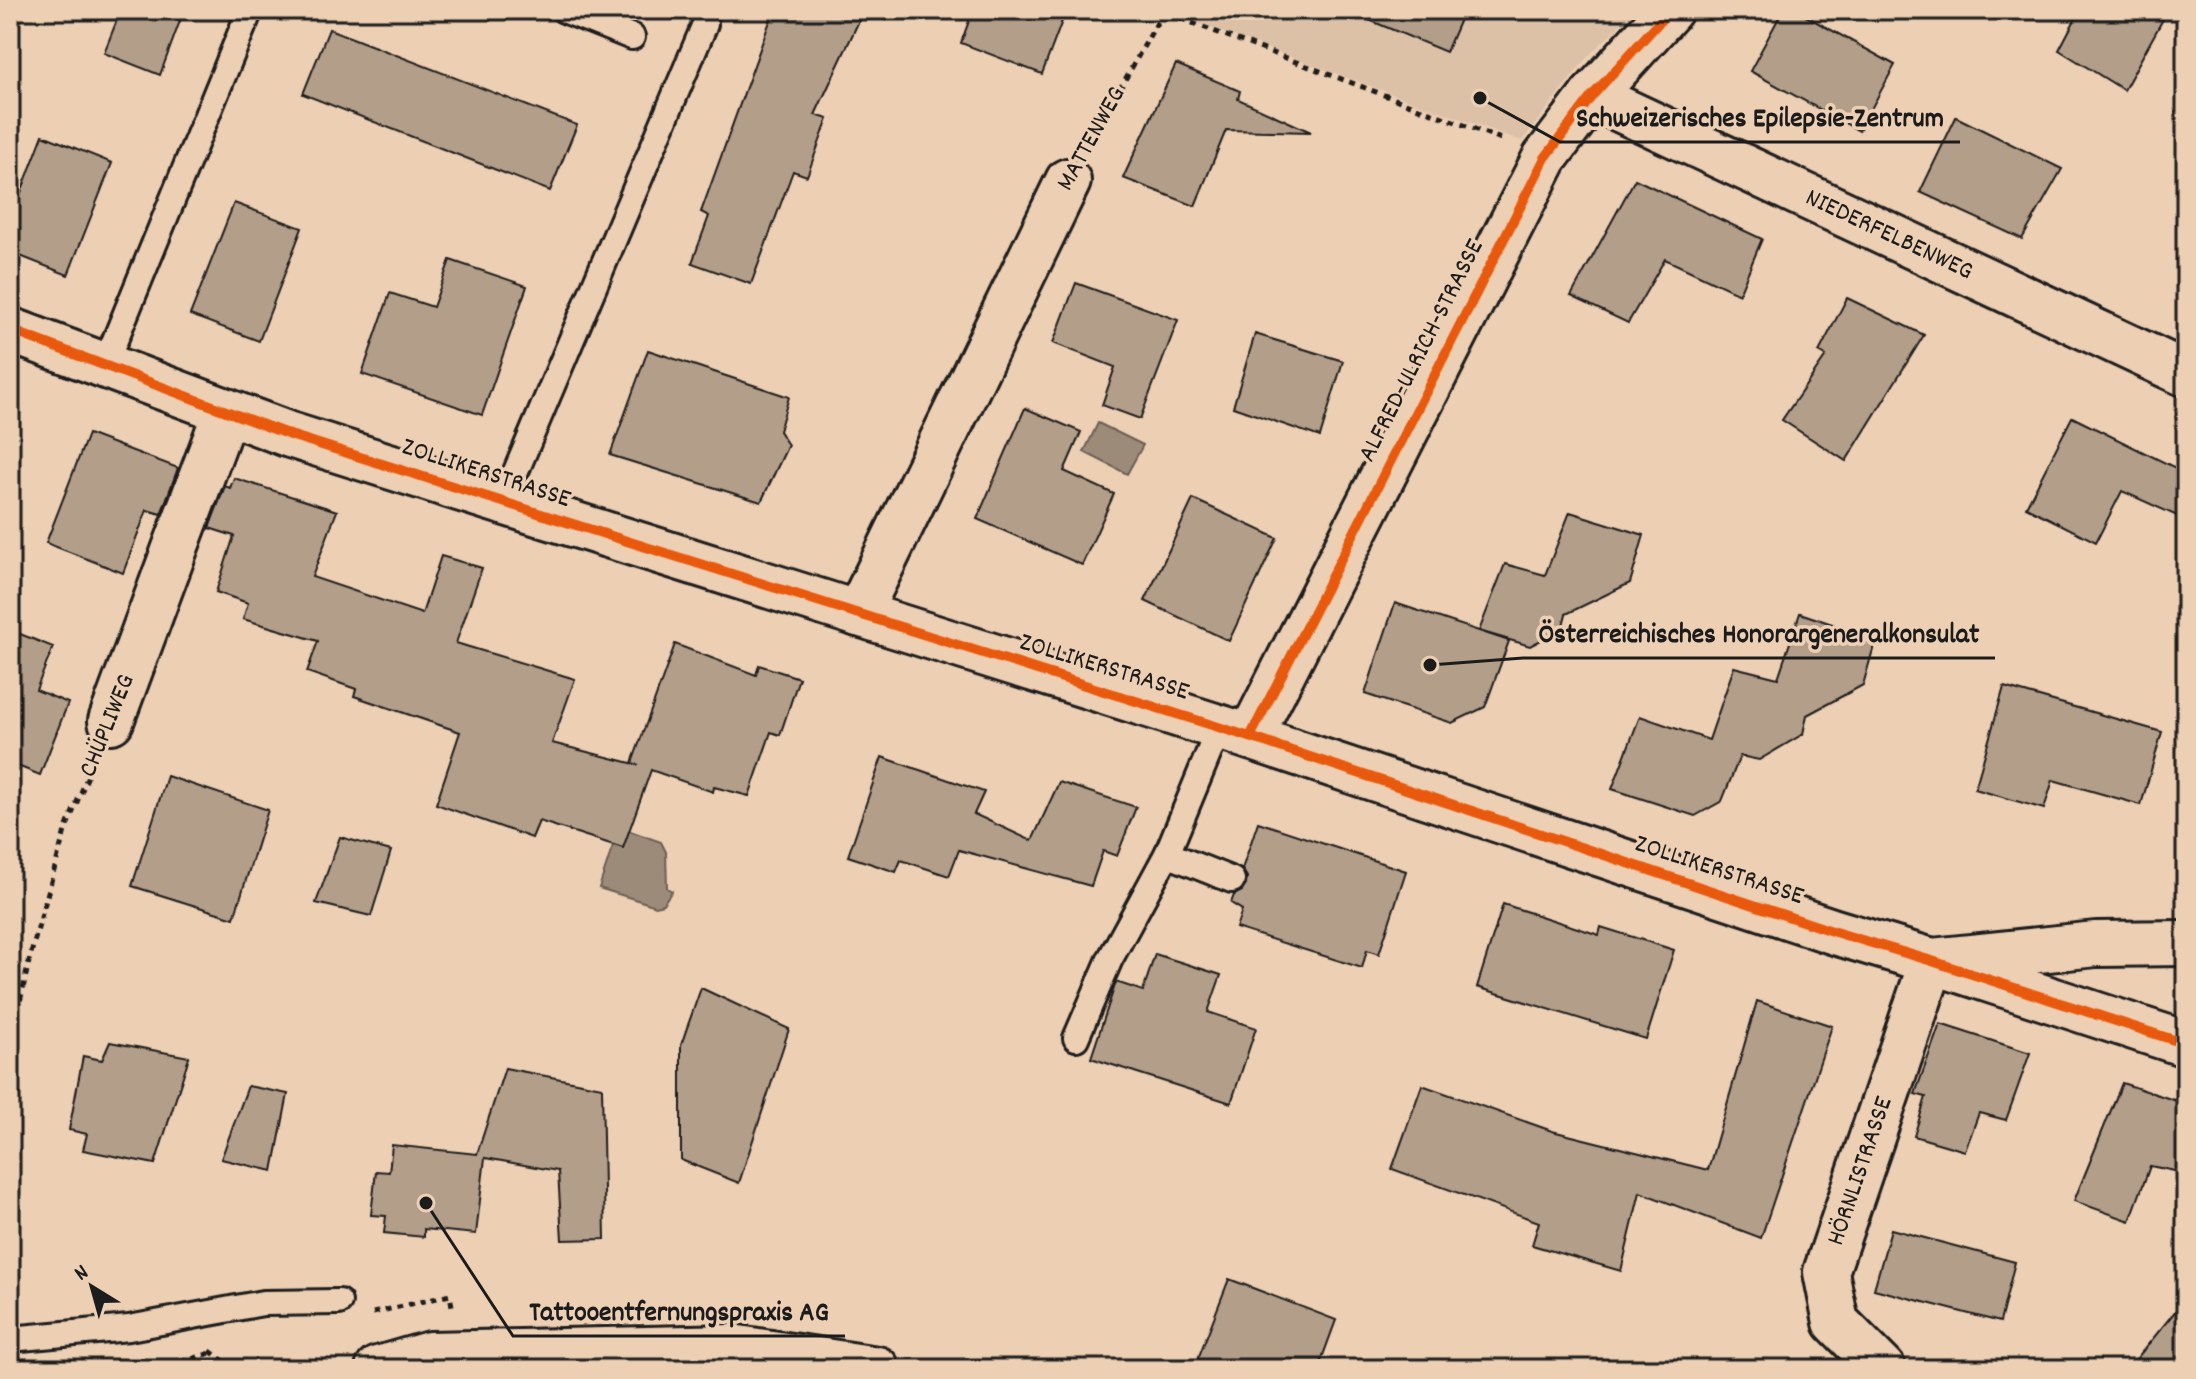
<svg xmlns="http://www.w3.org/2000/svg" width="2196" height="1379" font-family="Dekko,sans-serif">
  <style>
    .built { fill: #dcc1a7 }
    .water { fill: #9d8b7a; stroke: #695f54; stroke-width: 2 }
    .building { fill: #b39e8a; stroke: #1c1c1c; stroke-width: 2 }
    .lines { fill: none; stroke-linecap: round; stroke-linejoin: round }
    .lane-casing { stroke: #1c1c1c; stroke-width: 30 }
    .street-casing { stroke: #1c1c1c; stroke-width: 50 }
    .secondary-casing { stroke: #1c1c1c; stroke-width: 50 }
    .path { stroke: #1c1c1c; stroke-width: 5; stroke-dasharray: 6 6; stroke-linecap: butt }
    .lane { stroke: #edd0b4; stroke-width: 24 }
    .street { stroke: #edd0b4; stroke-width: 44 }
    .secondary { stroke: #edd0b4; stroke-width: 44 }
    .cycleway-casing { stroke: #edd0b4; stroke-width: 15 }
    .cycleway { stroke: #e8590c; stroke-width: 10 }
    .labels { text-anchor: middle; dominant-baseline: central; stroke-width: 7; stroke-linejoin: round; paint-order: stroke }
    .street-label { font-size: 26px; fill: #1c1c1c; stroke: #edd0b4 }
    .leader { fill: none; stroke: #1c1c1c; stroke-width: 3 }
    .callout-dot { fill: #1c1c1c; stroke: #edd0b4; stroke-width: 3 }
    .callout-label { font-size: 28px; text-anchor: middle; font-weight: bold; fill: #1c1c1c; stroke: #edd0b4; stroke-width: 7; stroke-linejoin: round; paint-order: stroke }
  </style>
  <rect width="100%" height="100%" fill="#edd0b4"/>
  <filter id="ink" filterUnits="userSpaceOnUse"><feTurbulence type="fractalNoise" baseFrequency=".0125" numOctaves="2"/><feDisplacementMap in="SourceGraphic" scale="16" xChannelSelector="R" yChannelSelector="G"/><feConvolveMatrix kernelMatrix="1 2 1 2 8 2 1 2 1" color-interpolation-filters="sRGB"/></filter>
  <g filter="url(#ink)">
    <!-- built -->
    <polygon class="built" points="1161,10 1636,10 1589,55 1522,141"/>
    <!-- water -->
    <g class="water">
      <polygon points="1098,423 1143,445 1127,474 1084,452"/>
      <polygon points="619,827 661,842 666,852 667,888 672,891 663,904 656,906 599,888"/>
    </g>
    <!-- building -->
    <g class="building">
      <polygon points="121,10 184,10 160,75 104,53"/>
      <polygon points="774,10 864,10 815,115 828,119 807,176 793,171 751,284 692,263 709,216 701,212"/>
      <polygon points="973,10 1033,10 1062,21 1042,74 961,43"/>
      <polygon points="1345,10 1464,10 1446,52"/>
      <polygon points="1783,10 1795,10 1895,65 1859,131 1750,71"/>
      <polygon points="2080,10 2168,10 2124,90 2059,50"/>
      <polygon points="329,29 577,125 550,191 303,94"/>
      <polygon points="1176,64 1240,91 1238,99 1311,132 1226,130 1195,206 1123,178"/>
      <polygon points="1956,117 2062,169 2022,239 1920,192"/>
      <polygon points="43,135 112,163 68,275 10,252 10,221"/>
      <polygon points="1635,179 1762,239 1739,294 1665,259 1628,323 1571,296"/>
      <polygon points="234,203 302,228 259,341 190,315"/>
      <polygon points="450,260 527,286 482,415 362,374 390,293 433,307"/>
      <polygon points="1076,283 1178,320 1140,419 1102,405 1115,367 1053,343"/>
      <polygon points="1847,298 1924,335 1846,461 1782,420 1826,356 1819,352"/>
      <polygon points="1255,334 1343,361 1320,437 1233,407"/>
      <polygon points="648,350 789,397 779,431 788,445 761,502 610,455"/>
      <polygon points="1025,408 1081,432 1064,471 1114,494 1082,565 977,519"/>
      <polygon points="2072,417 2186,473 2186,520 2122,491 2096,542 2026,507"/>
      <polygon points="88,434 178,468 161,514 147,510 123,573 46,543"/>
      <polygon points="234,478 337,511 312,577 422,614 441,556 482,568 456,643 575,679 552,743 639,765 632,763 675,644 756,675 759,665 799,678 780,735 771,732 749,796 714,787 713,792 651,770 623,848 539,821 532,838 436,804 460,732 354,696 356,689 307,672 318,641 243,619 248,603 216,592 234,536 209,528 225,486 230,488"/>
      <polygon points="1193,499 1277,538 1229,641 1145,601"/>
      <polygon points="1570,512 1644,535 1630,583 1566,614 1562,629 1530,646 1479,631 1505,564 1545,575"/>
      <polygon points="1395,603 1509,641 1485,707 1452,723 1365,694"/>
      <polygon points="1800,613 1876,639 1863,685 1807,715 1803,734 1759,760 1740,756 1722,801 1695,816 1612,789 1640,716 1709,740 1734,667 1778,678"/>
      <polygon points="10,630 53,647 36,690 68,703 40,775 10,763"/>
      <polygon points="2004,687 2162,732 2141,805 2053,780 2044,809 1975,789"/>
      <polygon points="882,757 984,792 974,814 1032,841 1059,782 1136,807 1117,856 1103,851 1091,886 959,850 949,876 901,860 896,872 848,856"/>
      <polygon points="167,776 268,810 234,918 132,886"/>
      <polygon points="1258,822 1406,871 1379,954 1367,950 1362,968 1236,928 1242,910 1231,903 1234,895 1242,891 1246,885 1247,877 1242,869"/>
      <polygon points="340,837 391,851 371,916 316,903"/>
      <polygon points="1503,904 1599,935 1601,927 1674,950 1646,1039 1477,987"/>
      <polygon points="1155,954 1221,975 1208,1012 1256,1028 1231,1103 1091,1058 1116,982 1143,991"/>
      <polygon points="701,988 789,1029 739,1183 681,1160 681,1045"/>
      <polygon points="1757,1001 1832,1026 1761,1238 1640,1192 1621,1271 1532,1245 1539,1222 1392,1169 1422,1085 1552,1131 1708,1170"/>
      <polygon points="1940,1024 2030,1053 2006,1120 1979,1113 1965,1151 1914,1136 1926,1097 1915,1094"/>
      <polygon points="110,1042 189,1057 155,1164 83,1150 87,1134 69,1130 83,1056 102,1060"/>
      <polygon points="505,1068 602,1087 605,1239 562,1240 558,1171 485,1158 476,1234 424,1229 424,1237 384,1233 386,1216 371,1215 376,1171 389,1172 392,1145 477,1154"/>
      <polygon points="2122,1083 2186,1104 2186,1144 2175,1171 2150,1166 2130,1221 2074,1201"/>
      <polygon points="248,1086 288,1094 273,1171 221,1159"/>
      <polygon points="1891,1229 2015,1262 2000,1322 1874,1289"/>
      <polygon points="1229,1279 1336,1320 1318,1369 1194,1369"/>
      <polygon points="2186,1298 2186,1369 2128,1369"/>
    </g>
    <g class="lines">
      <defs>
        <g id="lane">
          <polyline points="564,10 632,37"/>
          <polyline points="104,367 250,10"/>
          <polyline points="503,502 705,24"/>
          <polyline points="1219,728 1167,854 1232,880"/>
          <polyline points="1076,1038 1110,959 1167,854"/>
          <polyline points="10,1339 129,1328 263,1303 339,1302"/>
        </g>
        <g id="street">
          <path id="s1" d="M 1592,96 L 2186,374"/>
          <polyline points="10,330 290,435 1250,737 1835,932 1932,961 2186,1044"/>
          <polyline points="858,614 1068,181"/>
          <polyline points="111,721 226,411"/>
          <polyline points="1250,737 1545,158 1592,96 1670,10"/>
          <path id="s2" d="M 1883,1369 L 1836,1322 L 1826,1272 L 1932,961 L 2096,944 L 2186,943"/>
        </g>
        <polyline id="secondary" points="378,1369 430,1354 731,1347 877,1369"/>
      </defs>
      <!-- lane casing -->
      <use href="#lane" class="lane-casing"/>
      <!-- street casing -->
      <use href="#street" class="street-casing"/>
      <!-- secondary casing -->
      <use href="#secondary" class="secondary-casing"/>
      <!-- path -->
      <g class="path">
        <polyline points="1090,142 1163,12 1504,140"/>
        <polyline points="10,1047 30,957 65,831 94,761"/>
        <polyline points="373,1313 450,1295 452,1306"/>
        <polyline points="210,1351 235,1369"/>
        <polyline points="158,1369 211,1353"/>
        <polyline points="236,1369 248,1366"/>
      </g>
      <!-- lane -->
      <use href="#lane" class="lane"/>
      <!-- street -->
      <use href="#street" class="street"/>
      <!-- secondary -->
      <use href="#secondary" class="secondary"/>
      <defs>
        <g id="cycleway">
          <polyline points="10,330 290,435 1250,737 1835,932 1932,961 2186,1044"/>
          <polyline points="1250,737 1545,158 1592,96 1670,10"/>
        </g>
      </defs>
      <!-- cycleway casing -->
      <use href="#cycleway" class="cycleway-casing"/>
      <!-- cycleway -->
      <use href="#cycleway" class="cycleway"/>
    </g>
  </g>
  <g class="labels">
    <!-- street labels -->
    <g class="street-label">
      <text transform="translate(1092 139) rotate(-61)">MATTENWEG</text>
      <text stroke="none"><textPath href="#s1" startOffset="328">NIEDERFELBENWEG</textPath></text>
      <text transform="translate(1422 351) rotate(-63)">ALFRED-ULRICH-STRASSE</text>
      <text transform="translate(486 474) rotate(18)">ZOLLIKERSTRASSE</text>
      <text transform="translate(1104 668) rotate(17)">ZOLLIKERSTRASSE</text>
      <text transform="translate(108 726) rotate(-68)">CHÜPLIWEG</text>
      <text transform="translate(1719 871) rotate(18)">ZOLLIKERSTRASSE</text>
      <text stroke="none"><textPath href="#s2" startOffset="224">HÖRNLISTRASSE</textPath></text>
    </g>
  </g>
  <!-- callouts -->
  <path class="leader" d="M1480 98L1560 142H1960M1430 665L1523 658H1995M426 1203L513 1336H845"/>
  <g class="callout-dot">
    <circle cx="1480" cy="98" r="8"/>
    <circle cx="1430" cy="665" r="8"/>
    <circle cx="426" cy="1203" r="8"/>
  </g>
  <g class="callout-label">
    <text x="1760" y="126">Schweizerisches Epilepsie-Zentrum</text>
    <text x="1759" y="642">Österreichisches Honorargeneralkonsulat</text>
    <text x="679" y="1320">Tattooentfernungspraxis AG</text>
  </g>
  <!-- margin -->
  <rect width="2196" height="1379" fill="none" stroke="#edd0b4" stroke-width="40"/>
  <rect x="20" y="20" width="2156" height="1339" fill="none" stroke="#1c1c1c" stroke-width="3" filter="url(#ink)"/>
  <!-- north arrow -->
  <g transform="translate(92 1287) rotate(323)" stroke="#edd0b4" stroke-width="6" paint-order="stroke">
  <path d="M0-6L14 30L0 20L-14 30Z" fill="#1c1c1c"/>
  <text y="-12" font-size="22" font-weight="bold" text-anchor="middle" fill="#1c1c1c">N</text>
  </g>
</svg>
